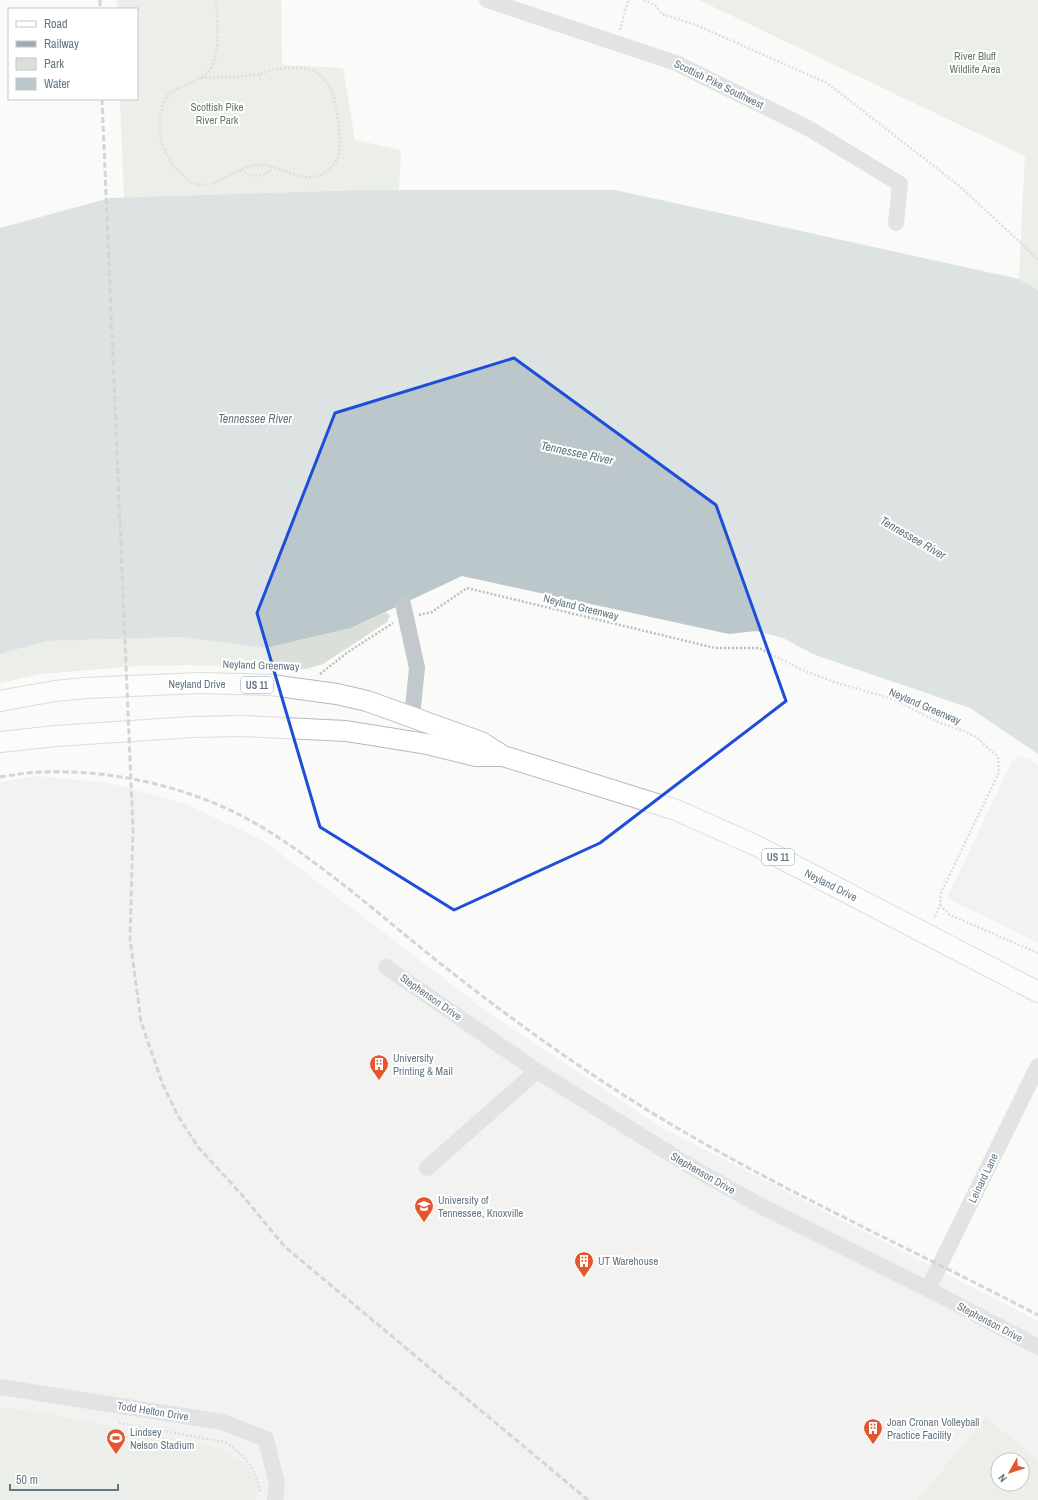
<svg xmlns="http://www.w3.org/2000/svg" width="1038" height="1500" font-family="'Archivo Narrow',sans-serif">
  <style>
    .built { fill: #e8e9e9; fill-rule: evenodd }
    .green { fill: #dadfd7; fill-rule: evenodd }
    .water { fill: #bbc7cb }
    .lines { fill: none; stroke-linecap: round; stroke-linejoin: round }
    .major-casing { stroke: #b5babe; stroke-width: 22 }
    .path { stroke: #bbbfc2; stroke-width: 2.5; stroke-dasharray: 2 2; stroke-linecap: butt }
    .minor { stroke: #c3c8cc; stroke-width: 16 }
    .major { stroke: #fff; stroke-width: 20 }
    .rail { stroke: #a2aab0; stroke-width: 3; stroke-dasharray: 6 3; stroke-linecap: butt }
    .marked { fill: none; stroke: #1d4ed8; stroke-width: 3; stroke-linejoin: round }
    .labels { text-anchor: middle; dominant-baseline: central; stroke-width: 4; stroke-linejoin: round; paint-order: stroke }
    .shield { fill: #fff; stroke: #939fa8; stroke-width: 1 }
    .shield-label { font-size: 10px; font-weight: bold; fill: #657683 }
    .park-label { font-size: 11px; fill: #687a64; stroke: #fff }
    .street-label { font-size: 11px; fill: #657683; stroke: #fff }
    .poi-label { font-size: 11px; fill: #657683; stroke: #fff; text-anchor: start }
    .water-label { font-size: 12px; font-style: italic; fill: #60757c; stroke: #fff }
  </style>
  <rect width="100%" height="100%" fill="#fafaf8"/>
  <!-- built -->
  <g class="built">
    <polygon points="1018,756 1030,759 1038,765 1038,943 953,901 948,896 1011,763"/>
    <path d="M 37,776 L 110,783 L 186,804 L 264,841 L 489,1013 L 659,1126 L 1038,1321 L 1038,1500 L 0,1500 L 0,782 ZM 998,1460 L 1022,1460 L 1022,1484 L 998,1484 Z"/>
  </g>
  <!-- green -->
  <g class="green">
    <polygon points="117,0 281,0 282,65 343,68 355,140 401,150 399,190 124,198 120,99 137,99 137,9 117,9"/>
    <polygon points="699,0 1038,0 1038,290 1019,279 1025,156"/>
    <polygon points="386,612 390,616 387,622 323,664 306,669 189,665 137,666 41,674 0,683 0,654 47,641 181,637 266,648 351,628"/>
    <polygon points="0,1407 47,1414 217,1447 246,1463 259,1484 256,1500 0,1500"/>
    <path d="M 986,1417 L 1038,1461 L 1038,1500 L 918,1500 ZM 998,1460 L 1022,1460 L 1022,1484 L 998,1484 Z"/>
  </g>
  <!-- water -->
  <polygon class="water" points="370,190 615,190 1019,279 1038,290 1038,754 970,708 815,655 783,638 756,631 729,634 462,576 351,628 266,648 181,637 47,641 0,654 0,228 110,198"/>
  <g class="lines">
    <defs>
      <g id="major">
        <polyline points="0,701 55,691 86,688 199,683 271,685 337,694 367,701 481,742 503,756 676,810 757,846 1038,992"/>
        <polyline points="0,742 56,736 192,727 243,726 346,731 427,744 476,756 503,756"/>
      </g>
    </defs>
    <!-- major casing -->
    <use href="#major" class="major-casing"/>
    <!-- path -->
    <g class="path">
      <polyline points="644,0 655,5 662,14 696,25 827,83 957,184 1038,259"/>
      <polyline points="620,30 628,0 630,0"/>
      <polyline points="259,74 261,81"/>
      <path d="M 201,78 C 220,77 239,78 258,74 C 264,73 270,70 276,69 C 286,68 302,67 312,70 C 333,78 337,109 339,128 C 340,144 342,161 327,171 C 304,188 284,166 261,165 C 239,163 214,193 193,183 C 189,181 186,178 183,175 C 173,168 164,152 161,140 C 159,131 159,121 161,113 C 162,109 163,105 164,101 C 173,83 203,85 212,66 C 221,46 217,21 216,0"/>
      <path d="M 241,169 C 253,180 262,176 274,168"/>
      <polyline points="419,615 432,612 467,588 715,648 759,648 800,669 834,682 893,699 940,723 964,731 976,737 998,757 999,772 941,893 940,905 934,919"/>
      <polyline points="320,674 348,652 393,623"/>
      <polyline points="940,905 950,915 1038,953"/>
      <path d="M 119,1423 L 224,1442 C 243,1453 257,1469 260,1492"/>
    </g>
    <!-- minor -->
    <g class="minor">
      <polyline points="487,0 676,63 808,128 900,184 896,223"/>
      <polyline points="403,604 417,668 412,717"/>
      <polyline points="386,967 537,1071 693,1168 761,1206 928,1289 1038,1347"/>
      <polyline points="427,1168 537,1071"/>
      <polyline points="928,1289 1038,1066"/>
      <polyline points="0,1387 222,1422 266,1439 277,1484 275,1500"/>
    </g>
    <!-- major -->
    <use href="#major" class="major"/>
    <!-- rail -->
    <g class="rail">
      <polyline points="100,0 100,9"/>
      <polyline points="102,99 133,830 130,939 141,1022 163,1085 178,1116 198,1147 242,1195 285,1247 588,1500"/>
      <path d="M 0,777 C 14,775 28,772 42,772 C 117,769 200,789 265,829 C 328,868 383,918 441,964 C 503,1013 568,1060 636,1103 C 764,1183 904,1245 1038,1315"/>
    </g>
  </g>
  <!-- marked area -->
  <path d="M0 0H1038V1500H0ZM 514,358 L 716,505 L 786,701 L 600,843 L 454,910 L 320,827 L 257,613 L 335,413 Z" fill="#fafaf8" fill-opacity=".55" fill-rule="evenodd"/>
  <path class="marked" d="M 514,358 L 716,505 L 786,701 L 600,843 L 454,910 L 320,827 L 257,613 L 335,413 Z"/>
  <!-- icons -->
  <defs>
    <symbol id="building-pin" viewBox="-11 -11 22 30"><path d="M0 17L-7.5 6A9.5 9.5 0 1 1 7.5 6Z" fill="#e4572e" stroke="#fff"/><path d="M-4-6H4V6H1V3H-1V6H-4ZM-2.5-4.3h1.7v1.8h-1.7ZM.8-4.3h1.7v1.8H.8ZM-2.5-1h1.7V.8h-1.7ZM.8-1h1.7V.8H.8Z" fill="#fff"/></symbol>
    <symbol id="university-pin" viewBox="-11 -11 22 30"><path d="M0 17L-7.5 6A9.5 9.5 0 1 1 7.5 6Z" fill="#e4572e" stroke="#fff"/><path d="M0-5L7-2L0 1L-7-2ZM-4 1L0 2.5L4 1V4Q0 6-4 4Z" fill="#fff"/></symbol>
    <symbol id="stadium-pin" viewBox="-11 -11 22 30"><path d="M0 17L-7.5 6A9.5 9.5 0 1 1 7.5 6Z" fill="#e4572e" stroke="#fff"/><path d="M0-5a6.5 5 0 1 0 0 10a6.5 5 0 1 0 0-10ZM-3.5-1.8h7v3.6h-7Z" fill="#fff"/></symbol>
  </defs>
  <g fill-rule="evenodd">
    <use href="#building-pin" x="368" y="1053" width="22" height="30"/>
    <use href="#university-pin" x="413" y="1195" width="22" height="30"/>
    <use href="#building-pin" x="573" y="1250" width="22" height="30"/>
    <use href="#building-pin" x="862" y="1417" width="22" height="30"/>
    <use href="#stadium-pin" x="105" y="1427" width="22" height="30"/>
  </g>
  <g class="labels">
    <!-- shield labels -->
    <g class="shield">
      <rect x="241" y="677" width="32" height="16" rx="3"/>
      <rect x="762" y="849" width="32" height="16" rx="3"/>
    </g>
    <g class="shield-label">
      <text x="257" y="685">US 11</text>
      <text x="778" y="857">US 11</text>
    </g>
    <!-- park labels -->
    <g class="park-label">
      <text x="975" y="56">River Bluff<tspan x="975" dy="13">Wildlife Area</tspan></text>
      <text x="217" y="107">Scottish Pike<tspan x="217" dy="13">River Park</tspan></text>
    </g>
    <!-- street labels -->
    <g class="street-label">
      <text transform="translate(719 84) rotate(26)">Scottish Pike Southwest</text>
      <text transform="translate(581 607) rotate(14)">Neyland Greenway</text>
      <text transform="translate(261 665) rotate(2)">Neyland Greenway</text>
      <text x="197" y="684">Neyland Drive</text>
      <text transform="translate(925 706) rotate(23)">Neyland Greenway</text>
      <text transform="translate(831 885) rotate(27)">Neyland Drive</text>
      <text transform="translate(431 997) rotate(35)">Stephenson Drive</text>
      <text transform="translate(703 1173) rotate(30)">Stephenson Drive</text>
      <text transform="translate(983 1178) rotate(-64)">Leinard Lane</text>
      <text transform="translate(990 1322) rotate(28)">Stephenson Drive</text>
      <text transform="translate(153 1411) rotate(9)">Todd Helton Drive</text>
    </g>
    <!-- poi labels -->
    <g class="poi-label">
      <text x="393" y="1058">University<tspan x="393" dy="13">Printing &amp; Mail</tspan></text>
      <text x="438" y="1200">University of<tspan x="438" dy="13">Tennessee, Knoxville</tspan></text>
      <text x="598" y="1261">UT Warehouse</text>
      <text x="887" y="1422">Joan Cronan Volleyball<tspan x="887" dy="13">Practice Facility</tspan></text>
      <text x="130" y="1432">Lindsey<tspan x="130" dy="13">Nelson Stadium</tspan></text>
    </g>
    <!-- water labels -->
    <g class="water-label">
      <text x="255" y="419">Tennessee River</text>
      <text transform="translate(577 453) rotate(12)">Tennessee River</text>
      <text transform="translate(913 538) rotate(30)">Tennessee River</text>
    </g>
  </g>
  <!-- legend -->
  <rect x="8" y="8" width="130" height="92" fill="#ffffff" stroke="#c1c8cd"/>
  <rect x="16" y="21" width="20" height="6" fill="#ffffff" stroke="#c1c8cd"/>
  <text x="44" y="28" font-size="12" fill="#657683">Road</text>
  <rect x="16" y="41" width="20" height="6" fill="#a2aab0" stroke="#c1c8cd"/>
  <text x="44" y="48" font-size="12" fill="#657683">Railway</text>
  <rect x="16" y="58" width="20" height="12" fill="#dadfd7" stroke="#c1c8cd"/>
  <text x="44" y="68" font-size="12" fill="#657683">Park</text>
  <rect x="16" y="78" width="20" height="12" fill="#bbc7cb" stroke="#c1c8cd"/>
  <text x="44" y="88" font-size="12" fill="#657683">Water</text>
  <!-- north arrow -->
  <g transform="translate(1010 1472) rotate(231)"><circle r="19" fill="#ffffff" stroke="#c1c8cd"/>
  <path d="M0-3L7 15L0 10L-7 15Z" fill="#e4572e"/>
  <text y="-6" font-size="11" font-weight="bold" text-anchor="middle" fill="#657683">N</text>
  </g>
  <!-- scale -->
  <path d="M10 1484v6h108v-6" fill="none" stroke="#657683" stroke-width="2"/>
  <text x="16" y="1484" font-size="12" fill="#657683" stroke="#ffffff" stroke-width="3" paint-order="stroke">50 m</text>
</svg>
